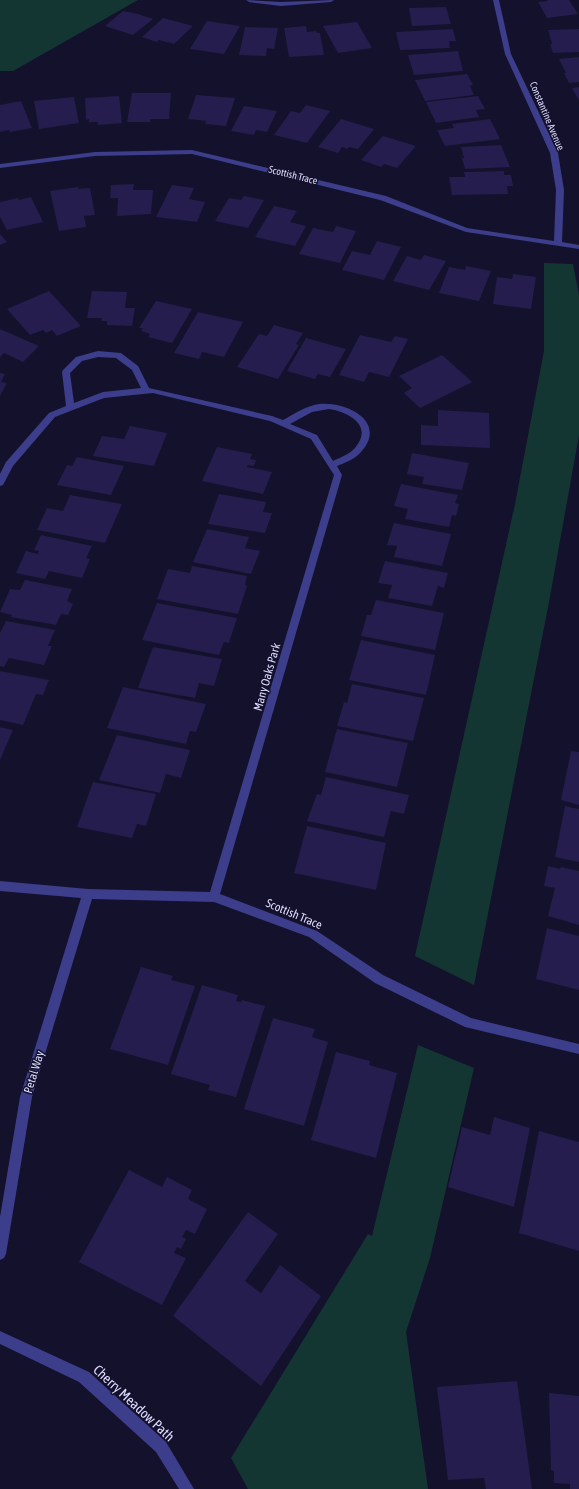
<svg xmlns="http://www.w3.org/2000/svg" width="579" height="1489" font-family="'Asap Condensed',sans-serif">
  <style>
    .green { fill: #143633 }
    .building { fill: #241d4d }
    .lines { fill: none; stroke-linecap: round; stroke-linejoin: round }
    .minor { fill: #3c3d8b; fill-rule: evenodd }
    .labels { text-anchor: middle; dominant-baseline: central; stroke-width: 3; stroke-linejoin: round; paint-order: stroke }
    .far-street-label { font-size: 10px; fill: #dedcff; stroke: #14112c }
    .street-label { font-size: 12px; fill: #dedcff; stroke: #14112c }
    .near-street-label { font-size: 14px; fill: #dedcff; stroke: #14112c }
  </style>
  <rect width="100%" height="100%" fill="#14112c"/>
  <!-- green -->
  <g class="green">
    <polygon points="0,0 138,0 13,71 0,71"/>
    <polygon points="544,263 573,264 579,295 579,435 549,602 474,985 415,956 515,504 544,351"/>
    <polygon points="418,1045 474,1068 430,1258 406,1332 428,1489 248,1489 231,1458 368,1234 372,1236"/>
  </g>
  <!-- building -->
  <g class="building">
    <polygon points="547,0 569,0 578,14 547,18 538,2 548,1"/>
    <polygon points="446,7 451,24 412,26 409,8"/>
    <polygon points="123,11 138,14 153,19 133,35 105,26"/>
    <polygon points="163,18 193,26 174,44 159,40 157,42 142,37"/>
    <polygon points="207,21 240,26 224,54 190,49"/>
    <polygon points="357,22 372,48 338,53 323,26"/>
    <polygon points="306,26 307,32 316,31 317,33 320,33 324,55 289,57 284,28"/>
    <polygon points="245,27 278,28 274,49 267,48 266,56 239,55"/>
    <polygon points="453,29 456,41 449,41 450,48 400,50 396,32"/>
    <polygon points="579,29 579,52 553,53 550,44 552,44 548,30"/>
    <polygon points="458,51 463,71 414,75 408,55"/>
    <polygon points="579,57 579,82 569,83 564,73 566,73 559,59"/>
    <polygon points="467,74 473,85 470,86 474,95 425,101 415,80"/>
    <polygon points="579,87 579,100 572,88"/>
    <polygon points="132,93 171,93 169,119 150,119 150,122 127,122"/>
    <polygon points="196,95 235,98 226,126 205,124 206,121 188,119"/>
    <polygon points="119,96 122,123 98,125 98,122 89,122 89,119 86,120 85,98"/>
    <polygon points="478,96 485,109 476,110 479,117 436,123 426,102"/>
    <polygon points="74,97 79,123 39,129 34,101"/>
    <polygon points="21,101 32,128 10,132 9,130 0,132 0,105"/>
    <polygon points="306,105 330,111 307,143 274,135 291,111 300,113"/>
    <polygon points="244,106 277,111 267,132 256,130 254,135 231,131"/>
    <polygon points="341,119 374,129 358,149 349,147 347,149 342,147 338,153 318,147"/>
    <polygon points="490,119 500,139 445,146 437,130 454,128 452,124"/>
    <polygon points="383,136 416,146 397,168 384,164 381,167 361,160"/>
    <polygon points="501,145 510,167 465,169 462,158 464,158 461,147"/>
    <polygon points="504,171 504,175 511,175 513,186 507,186 508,194 452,195 449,177 465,177 464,172"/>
    <polygon points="134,184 133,190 153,190 151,214 117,216 118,198 110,198 111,185"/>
    <polygon points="172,185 194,188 189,199 205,202 197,222 156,217"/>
    <polygon points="79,187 78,189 90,188 95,215 84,216 86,227 59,231 50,191"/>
    <polygon points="244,196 264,200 248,228 215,221 229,198 241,200"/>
    <polygon points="31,197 43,222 7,230 0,217 0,202 18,198 19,200"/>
    <polygon points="274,206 297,211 290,222 306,226 295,246 255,237"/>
    <polygon points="336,226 356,231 340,263 299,254 313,228 333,232"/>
    <polygon points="0,234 7,242 0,245"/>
    <polygon points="377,241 401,247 384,280 342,270 352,251 370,255"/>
    <polygon points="424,255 446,261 429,290 393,281 407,256 421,260"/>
    <polygon points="466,266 491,271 479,301 439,293 449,267 465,270"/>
    <polygon points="513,274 536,277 531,309 493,304 497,277 512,279"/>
    <polygon points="49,291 81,326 57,336 52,330 46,333 43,330 30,335 7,309"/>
    <polygon points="92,291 127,292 125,308 135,308 132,326 107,325 107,321 101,321 102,318 87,318"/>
    <polygon points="156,301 192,309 172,343 148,337 150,334 141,331 143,328 139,328"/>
    <polygon points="198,312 243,322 224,357 202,352 199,359 174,353"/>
    <polygon points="274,325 303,333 296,344 299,345 278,379 237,367 259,334 267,336"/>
    <polygon points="0,329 39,346 23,362 4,353 0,357"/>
    <polygon points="360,335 391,342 395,336 408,339 389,377 369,372 364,382 339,375"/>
    <polygon points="306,338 346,349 330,377 318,374 315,379 287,371"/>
    <polygon points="442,355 472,382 420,408 404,393 412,388 399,376"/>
    <polygon points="0,373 5,374 1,382 7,383 0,396"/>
    <polygon points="438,410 489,413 490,448 421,445 421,425 438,426"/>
    <polygon points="130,426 167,433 154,466 93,456 102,436 124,439"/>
    <polygon points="217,447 252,454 250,459 256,460 254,466 248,465 247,467 272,472 263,494 202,481"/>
    <polygon points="412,453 469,463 462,490 422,484 424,477 407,474"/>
    <polygon points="77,457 124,466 111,495 57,485 67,465 72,466"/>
    <polygon points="401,484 458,495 455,503 459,504 456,516 452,515 449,527 405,519 408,509 394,506"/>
    <polygon points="219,494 266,502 263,512 272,513 265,533 208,524"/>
    <polygon points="70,495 122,504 105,543 37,530 47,508 63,511"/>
    <polygon points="394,523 451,534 442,566 394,557 397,546 387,545"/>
    <polygon points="207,529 249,537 245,548 260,551 251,574 193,562"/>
    <polygon points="41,535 92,546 86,558 90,559 82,578 49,571 45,579 16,573 26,551 38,554 39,551 34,550"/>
    <polygon points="385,561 448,573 444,588 438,586 432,606 388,598 392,585 378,583"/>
    <polygon points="192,566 247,576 245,585 247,586 238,614 157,599 168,569 190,573"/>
    <polygon points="25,580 72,589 67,601 73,604 68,615 61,614 56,625 11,617 12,615 0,612 10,589 20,590"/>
    <polygon points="376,600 444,613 435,650 361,636 367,615 371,615"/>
    <polygon points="157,603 237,618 229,643 224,642 219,655 142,640"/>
    <polygon points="6,621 55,630 48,646 52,646 44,665 9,658 4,667 0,666 0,633"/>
    <polygon points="361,640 435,655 426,695 349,680"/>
    <polygon points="153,647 222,659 214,686 199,683 195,698 138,688"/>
    <polygon points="0,671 49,680 43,695 36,694 23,725 0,720"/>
    <polygon points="352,684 424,698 413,741 337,726 344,702 347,703"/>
    <polygon points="123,687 206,704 196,732 190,731 186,744 107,728"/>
    <polygon points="0,727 13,730 0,760"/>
    <polygon points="337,729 408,743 397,787 325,772"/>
    <polygon points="117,735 190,750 181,778 166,774 160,793 99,780"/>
    <polygon points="571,751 579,752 579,805 561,800"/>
    <polygon points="326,777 409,795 404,814 391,811 384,837 307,821 317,794 321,795"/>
    <polygon points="93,782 156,794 146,826 137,824 132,838 77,827"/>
    <polygon points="565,806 579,809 579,862 555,857"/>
    <polygon points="307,826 386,843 376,890 294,873"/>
    <polygon points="548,866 560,869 561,867 579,871 579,925 548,916 555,888 544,886"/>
    <polygon points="547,928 579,936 579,990 536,979"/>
    <polygon points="141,967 173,976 171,980 195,986 168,1065 110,1049"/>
    <polygon points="202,985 238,995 236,1001 241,1002 242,1000 265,1006 236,1097 208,1090 210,1085 171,1074"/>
    <polygon points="273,1018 315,1029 312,1037 328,1042 304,1126 244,1109"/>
    <polygon points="336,1052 370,1061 369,1065 397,1073 376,1158 311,1140"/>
    <polygon points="494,1117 530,1128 514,1207 448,1187 462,1127 490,1135"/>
    <polygon points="539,1131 579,1142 579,1251 519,1233"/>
    <polygon points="129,1170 162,1187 167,1177 192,1190 188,1199 207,1209 195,1234 186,1230 182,1237 186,1239 181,1249 177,1247 174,1253 186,1258 162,1305 79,1262"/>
    <polygon points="248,1212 278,1234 245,1281 261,1293 280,1265 321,1296 261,1386 173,1316"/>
    <polygon points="517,1381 532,1489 486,1489 484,1478 448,1480 437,1387"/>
    <polygon points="549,1393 579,1396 579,1489 570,1489 570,1484 554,1483 554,1471 551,1470"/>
  </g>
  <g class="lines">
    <!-- minor -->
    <g class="minor">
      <polygon points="246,0 281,2 334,0 331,2 281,6 249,2"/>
      <polygon points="493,0 499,0 511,54 558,153 564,190 562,242 579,245 579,249 466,232 380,200 192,154 95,156 0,168 0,164 95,152 192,150 386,196 467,228 554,241 556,190 550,153 505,54"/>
      <path d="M 98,351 L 121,353 L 138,366 L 149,388 L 272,416 L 283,420 C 294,414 306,406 319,404 C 347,401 388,422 361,452 C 355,459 345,463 337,466 L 342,475 L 220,894 L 317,931 L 383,975 L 471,1018 L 579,1044 L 579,1054 L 465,1027 L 375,983 L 309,937 L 214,902 L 92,899 L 32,1097 L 6,1254 L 4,1258 L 0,1260 L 0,1217 L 20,1097 L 81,898 L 0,891 L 0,881 L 88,889 L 210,892 L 334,475 L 311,439 L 270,421 L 153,393 L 104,398 L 55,417 L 13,466 L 3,485 L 0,486 L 0,474 L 6,462 L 49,413 L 66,406 L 62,372 L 63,370 L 76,357 ZM 98,357 L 116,358 L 132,370 L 141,388 L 103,392 L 74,403 L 70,373 L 82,361 ZM 329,409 C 348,412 374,425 355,448 C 350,454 341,457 333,461 L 317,435 L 290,424 L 312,412 Z"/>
      <polygon points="0,1331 89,1372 166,1442 194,1489 179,1489 156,1452 79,1382 0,1344"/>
    </g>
  </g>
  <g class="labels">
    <!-- far-street labels -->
    <g class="far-street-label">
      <text transform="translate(547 116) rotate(67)">Constantine Avenue</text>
      <text transform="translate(293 175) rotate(14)">Scottish Trace</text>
    </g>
    <!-- street labels -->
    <g class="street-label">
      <text transform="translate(267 677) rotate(-74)">Many Oaks Park</text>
      <text transform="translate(294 914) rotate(23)">Scottish Trace</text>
      <text transform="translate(34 1072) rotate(-73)">Petal Way</text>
    </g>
    <!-- near-street labels -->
    <g class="near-street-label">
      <text transform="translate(134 1403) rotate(43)">Cherry Meadow Path</text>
    </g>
  </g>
</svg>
